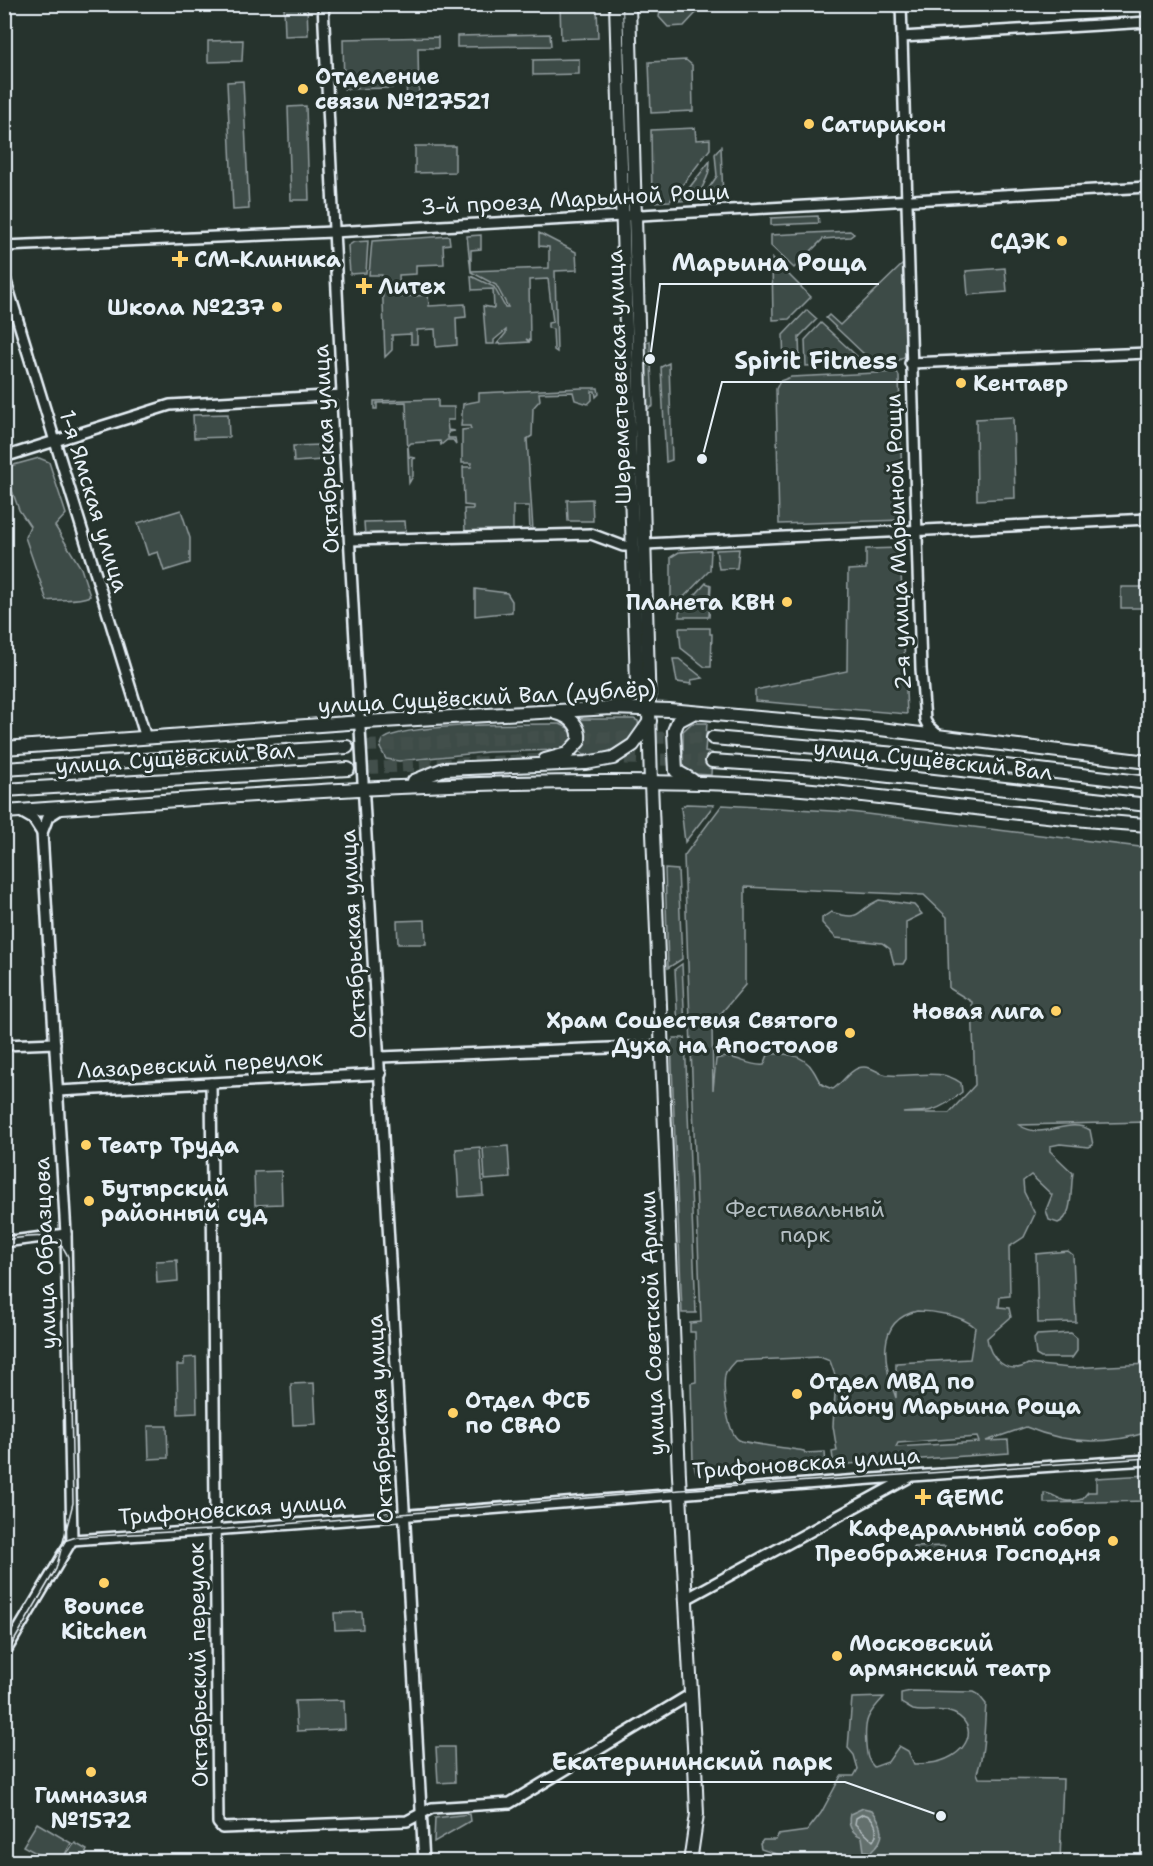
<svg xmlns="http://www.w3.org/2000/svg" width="1153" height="1866" font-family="'Shantell Sans',sans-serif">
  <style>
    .green { fill: #3e4b47; stroke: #939ea0; stroke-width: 1.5; fill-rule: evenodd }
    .water { fill: #636f6d; stroke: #98a3a5; stroke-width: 1.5 }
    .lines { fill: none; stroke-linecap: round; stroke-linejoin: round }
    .shore { stroke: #b3bdc0; stroke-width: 1.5 }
    .major-tunnel { stroke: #43504b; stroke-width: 12; stroke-dasharray: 12 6; stroke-linecap: butt }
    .minor-casing { stroke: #e8f1f8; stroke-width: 14 }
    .major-casing { stroke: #e8f1f8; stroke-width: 16 }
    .minor { stroke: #26332d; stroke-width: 9 }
    .major { stroke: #26332d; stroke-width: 12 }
    .tram { stroke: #e8f1f8; stroke-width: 1.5 }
    .poi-dot { fill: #ffd166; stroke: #26332d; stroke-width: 2 }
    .labels { text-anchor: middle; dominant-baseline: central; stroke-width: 6; stroke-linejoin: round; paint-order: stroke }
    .poi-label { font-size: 22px; font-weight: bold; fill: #e8f1f8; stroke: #26332d; text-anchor: start }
    .street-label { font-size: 22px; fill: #e8f1f8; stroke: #26332d }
    .park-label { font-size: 22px; fill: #b5bfc3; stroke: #26332d }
    .leader { fill: none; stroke: #e8f1f8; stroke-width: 2 }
    .callout-dot { fill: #e8f1f8; stroke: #26332d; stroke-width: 2 }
    .callout-label { font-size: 24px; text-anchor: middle; font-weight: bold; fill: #e8f1f8; stroke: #26332d; stroke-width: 6; stroke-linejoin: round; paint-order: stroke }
  </style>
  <rect width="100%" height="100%" fill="#26332d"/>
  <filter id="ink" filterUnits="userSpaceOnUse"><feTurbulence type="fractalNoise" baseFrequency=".0167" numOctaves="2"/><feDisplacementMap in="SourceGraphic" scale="12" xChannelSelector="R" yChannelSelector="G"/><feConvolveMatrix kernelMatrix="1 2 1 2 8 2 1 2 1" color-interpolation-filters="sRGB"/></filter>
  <g filter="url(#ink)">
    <!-- green -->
    <g class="green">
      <polygon points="284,5 307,5 308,35 285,36"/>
      <polygon points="560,5 597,5 598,38 561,39"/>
      <polygon points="661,5 673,5 673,9 679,8 679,5 694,5 696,13 684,26 668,27 659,17"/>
      <polygon points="550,34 551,46 457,47 457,36"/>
      <polygon points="438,37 438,48 418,48 419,103 407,103 406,79 393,79 392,88 344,89 343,39"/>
      <polygon points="243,40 242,61 208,62 208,41"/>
      <polygon points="579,59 579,74 533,75 533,60"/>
      <polygon points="686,60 692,65 693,111 651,113 649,62"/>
      <polygon points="243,81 249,209 233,210 227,82"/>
      <polygon points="306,106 309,200 291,200 288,107"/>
      <polygon points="695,128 696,140 710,139 710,149 670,201 652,202 651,130"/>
      <polygon points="415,146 455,146 455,172 415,173"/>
      <polygon points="721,147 723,199 706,200 705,194 717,176 715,154"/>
      <path d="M 710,161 C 710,182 699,185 699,200 L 679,201 Z"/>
      <polygon points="818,216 819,223 771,225 771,218"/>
      <polygon points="850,231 854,234 850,237 823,239 794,268 771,246 771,235"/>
      <polygon points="539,233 576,252 577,270 555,271 557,352 554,350 553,329 548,328 548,323 553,322 548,279 529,280 530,341 526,339 529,342 497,344 506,333 506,330 494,340 494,344 486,344 483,306 494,308 493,289 472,290 471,276 494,287 505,307 508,307 496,285 471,272 467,236 481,235 481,249 471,250 471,271 549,268 549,247 539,246"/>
      <polygon points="449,236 450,244 443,245 444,264 416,265 416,274 399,275 400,297 428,295 429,306 465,304 466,317 456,318 457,345 436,347 435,329 417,330 417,344 411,344 411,334 392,335 392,350 385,357 382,275 369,275 372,241"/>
      <polygon points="368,241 366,273 350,274 348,246 354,242"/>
      <polygon points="772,258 811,297 789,319 773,320"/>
      <polygon points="904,263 905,356 898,361 865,363 865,355 826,318 829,315 840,325"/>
      <polygon points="1005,268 1007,292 968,295 966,271"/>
      <polygon points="807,310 817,319 799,337 800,366 784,366 783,335"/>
      <polygon points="821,323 860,359 860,363 806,366 805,340"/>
      <polygon points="650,341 653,406 646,410 644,344"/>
      <polygon points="669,363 672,460 666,462 661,367"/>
      <polygon points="897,372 899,376 903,520 779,524 776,389 780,381 791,377"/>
      <polygon points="582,388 598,388 599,394 596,397 595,391 592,391 592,400 588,404 575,400 573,392 539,393 540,400 533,408 532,436 527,439 533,530 530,532 529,506 513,506 513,532 468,533 465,531 464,509 473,509 473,506 464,505 463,467 471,467 472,463 462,463 462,430 471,429 470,426 461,426 463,404 479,401 479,393"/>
      <polygon points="438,399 438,407 454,407 454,420 447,420 448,430 455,431 448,432 448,438 455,438 456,444 453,440 447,440 441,445 440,441 411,443 408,446 409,457 416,458 413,459 413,476 409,483 406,402 377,403 377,409 374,409 374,401"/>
      <polygon points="228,414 229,437 194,438 193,415"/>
      <polygon points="1013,417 1015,498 977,500 976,419"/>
      <polygon points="321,445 322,460 294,462 293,446"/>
      <path d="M 39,458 L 49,462 L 66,514 L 55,526 L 81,568 L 90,596 C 76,602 62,598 47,601 L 25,537 L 30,526 L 19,510 L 6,474 L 10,466 Z"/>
      <polygon points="592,499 593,521 568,521 567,500"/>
      <polygon points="181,510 190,538 190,563 164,571 158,552 148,555 138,523"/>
      <polygon points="405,521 406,534 365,536 364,522"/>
      <polygon points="900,548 907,714 755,701 755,690 847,671 848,570 866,569 866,549"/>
      <polygon points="739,549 737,568 719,569 716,550"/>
      <polygon points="711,550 710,570 678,603 671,603 671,557 679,552"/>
      <polygon points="706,583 711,585 709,617 679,617 679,613"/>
      <rect x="1121" y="587" width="27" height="21"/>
      <polygon points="475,589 507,593 512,601 512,612 475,616"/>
      <polygon points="679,628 710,628 710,634 712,634 711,667 705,667 681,648"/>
      <polygon points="673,659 679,659 703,678 691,680 692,684 677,682"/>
      <path d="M 580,719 L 634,719 L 638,721 L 639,728 C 626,747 607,755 584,755 L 580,752 L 586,739 Z"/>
      <polygon points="692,723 707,723 705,752 712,753 711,775 694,774 683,767 683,731"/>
      <path d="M 560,724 L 568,728 L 572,738 L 571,743 L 561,750 L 488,752 L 399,761 L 386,759 L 380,748 L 383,740 C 401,723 530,724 560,724 Z"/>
      <polygon points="686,804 714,805 685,842 681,808"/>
      <path d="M 722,805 L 850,812 L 1148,848 L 1148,1122 L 1019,1125 C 1044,1142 1067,1116 1090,1130 L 1093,1145 L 1089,1147 L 1060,1144 L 1050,1146 L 1050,1151 L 1073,1173 C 1070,1188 1074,1217 1058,1223 L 1049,1220 L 1046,1210 L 1052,1195 L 1031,1175 L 1023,1181 L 1024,1192 L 1035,1214 L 1024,1237 L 1009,1247 L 1010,1296 L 1000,1297 L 999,1307 L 1009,1308 L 1011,1317 L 987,1338 C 989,1358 1008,1376 1028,1364 L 1071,1368 L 1148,1364 L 1148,1432 C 1107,1445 1066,1444 1026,1427 L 986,1441 L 1008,1440 L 1009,1453 L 834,1465 L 832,1452 L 837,1451 L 833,1426 L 836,1378 L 830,1361 L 820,1357 L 735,1361 C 732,1364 728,1369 726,1372 C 721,1384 727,1433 739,1440 C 746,1444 792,1448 804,1451 L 805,1453 L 825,1452 L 826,1467 L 707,1476 L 696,1472 L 693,1462 L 691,1383 L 696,1382 L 695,1332 L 690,1332 L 690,1323 L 701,1322 L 684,856 ZM 745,887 L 924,895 L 947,917 L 949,988 L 972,1002 L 975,1085 L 949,1113 L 903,1113 C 912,1111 923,1113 932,1110 C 942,1107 955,1098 962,1092 L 961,1083 C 940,1067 912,1078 888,1075 C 877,1074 871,1064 858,1068 C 848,1072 842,1083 833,1089 C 817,1084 821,1082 813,1070 C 804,1054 783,1052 768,1055 L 764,1065 C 746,1067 735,1052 716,1059 L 713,1090 L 712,1024 L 745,985 ZM 917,1311 C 934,1311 961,1315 975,1327 L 970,1359 L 896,1363 L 896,1398 C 884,1366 874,1321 917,1311 ZM 977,1437 L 979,1442 L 896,1447 L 898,1443 Z"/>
      <polygon points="665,869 678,870 682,959 668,968"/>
      <path d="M 879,900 L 914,905 L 922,914 L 906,922 L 906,959 L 903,964 L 894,964 L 890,949 L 882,943 L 836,938 L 822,923 L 822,918 L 831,912 C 864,922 854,911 879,900 Z"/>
      <polygon points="425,920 426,944 398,944 397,921"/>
      <polygon points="682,964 685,1029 678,1029 675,969"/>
      <polygon points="674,1038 685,1038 696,1313 682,1313 671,1042"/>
      <polygon points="508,1146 510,1178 485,1180 483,1148"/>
      <polygon points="480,1147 483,1195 459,1197 456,1149"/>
      <polygon points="281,1171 282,1204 255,1205 254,1172"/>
      <polygon points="1068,1251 1073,1255 1076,1322 1038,1323 1036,1254"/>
      <polygon points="177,1260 178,1281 157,1283 156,1261"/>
      <polygon points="1071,1333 1077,1338 1077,1351 1072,1358 1041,1358 1036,1355 1034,1339 1037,1335"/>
      <polygon points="196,1357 197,1413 178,1414 177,1365 184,1365 184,1358"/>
      <polygon points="314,1383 316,1424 293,1425 291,1384"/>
      <polygon points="148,1426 167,1426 168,1458 149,1459"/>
      <path d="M 1148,1475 L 1148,1501 L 1044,1503 L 1044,1493 C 1056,1493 1060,1506 1082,1499 L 1088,1492 L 1096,1492 L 1096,1478 Z"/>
      <polygon points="945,1546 945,1559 914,1561 914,1547"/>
      <polygon points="362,1612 363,1629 335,1630 334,1613"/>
      <path d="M 911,1691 L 974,1692 L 978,1694 L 986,1704 C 984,1728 985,1751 977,1773 L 979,1778 L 1063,1779 L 1060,1861 L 799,1862 L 761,1849 L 760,1844 L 763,1840 L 776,1840 L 778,1835 L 807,1831 L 821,1813 L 841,1776 L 854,1776 L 858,1769 L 854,1755 L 848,1748 L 852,1698 L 884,1697 C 867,1715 864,1720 866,1745 C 867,1755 867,1760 874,1767 L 888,1762 L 899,1746 L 908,1751 L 914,1764 C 932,1764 949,1762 962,1748 C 975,1732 967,1716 946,1711 C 936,1709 923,1713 913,1710 C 909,1708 905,1705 901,1703 L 901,1693 Z"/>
      <polygon points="344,1700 345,1729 297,1731 295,1701"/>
      <polygon points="436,1747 454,1747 455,1782 438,1783"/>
      <polygon points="469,1814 470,1821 434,1842 435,1818"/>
      <polygon points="37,1823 71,1843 63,1858 75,1843 87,1850 82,1861 51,1861 23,1846"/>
    </g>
    <!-- water -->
    <path class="water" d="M 863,1808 L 872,1810 C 884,1826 887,1838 871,1852 L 864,1851 L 862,1837 C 852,1833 847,1826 850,1814 Z"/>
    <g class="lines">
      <!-- shore -->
      <path class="shore" d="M 863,1814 C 875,1816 880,1832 873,1841 L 855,1824 L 856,1818 Z"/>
      <!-- major-tunnel -->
      <g class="major-tunnel">
        <polyline points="347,747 535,737 713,738"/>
        <polyline points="607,758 712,761"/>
        <polyline points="348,769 553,759"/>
      </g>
      <defs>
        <g id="minor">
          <polyline points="323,4 348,516 424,1862"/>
          <polyline points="901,4 921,669 925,720 928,726 939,736"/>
          <polyline points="902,37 1148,22"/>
          <polyline points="4,246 333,232 1148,187"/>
          <polyline points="4,275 146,738"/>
          <polyline points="910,363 1148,353"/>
          <polyline points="4,457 170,405 343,395"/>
          <polyline points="350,540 591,534 623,546 633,546"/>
          <polyline points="646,544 1148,519"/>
          <polyline points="19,811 33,819 42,833"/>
          <polyline points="4,1045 55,1043"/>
          <polyline points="380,1057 662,1046"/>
          <polyline points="211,1083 218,1823 222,1828 407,1821 432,1808 510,1803 691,1694"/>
          <polyline points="58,1091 381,1074"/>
          <polyline points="4,1242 66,1234"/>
          <path d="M 72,1540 C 431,1516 789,1482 1148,1460"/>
          <polyline points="686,1599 908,1478"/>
          <polyline points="4,1654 72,1540 66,1234 42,833 48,817 62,808"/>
        </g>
        <g id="major">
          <polyline points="629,4 651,783 679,1476 695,1765 697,1814 690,1862"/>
          <polyline points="612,708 631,697 637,684 616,4"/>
          <polyline points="713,738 931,757 1148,783"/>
          <polyline points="4,748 348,723 611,708 669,710 872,728 1148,762"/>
          <path d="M 545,760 L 567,754 L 579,741 C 581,726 570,716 556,713"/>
          <polyline points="712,761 818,768 1148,805"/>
          <polyline points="4,769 347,747"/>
          <polyline points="692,780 676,771 674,731 678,721 693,713"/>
          <polyline points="414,781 444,769 586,763 613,758 633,745 650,721"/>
          <polyline points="4,790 348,769"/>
          <path d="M 4,812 C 238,796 466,777 701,783 C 851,787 999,816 1148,825"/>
        </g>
      </defs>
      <!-- minor casing -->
      <use href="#minor" class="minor-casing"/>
      <!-- major casing -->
      <use href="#major" class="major-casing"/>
      <!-- minor -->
      <use href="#minor" class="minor"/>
      <!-- major -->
      <use href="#major" class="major"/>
      <!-- tram -->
      <g class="tram">
        <path d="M 4,1240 C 29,1237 57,1228 68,1257 L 73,1503 L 56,1569 L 4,1658"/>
        <polyline points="56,1553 64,1541 76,1537 227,1529 680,1490 1148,1458"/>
      </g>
    </g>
  </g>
  <!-- markers -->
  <g class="poi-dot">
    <circle cx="303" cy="89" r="6"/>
    <circle cx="809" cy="124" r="6"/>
    <circle cx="1062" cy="241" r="6"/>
    <path d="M177 250h6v6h6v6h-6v6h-6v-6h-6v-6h6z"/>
    <path d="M361 277h6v6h6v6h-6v6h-6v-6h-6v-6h6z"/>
    <circle cx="277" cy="307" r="6"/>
    <circle cx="961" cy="383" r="6"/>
    <circle cx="787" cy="602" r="6"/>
    <circle cx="1056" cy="1011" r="6"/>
    <circle cx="850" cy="1033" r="6"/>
    <circle cx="86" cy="1145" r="6"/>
    <circle cx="89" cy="1201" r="6"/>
    <circle cx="797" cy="1394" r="6"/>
    <circle cx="453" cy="1413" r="6"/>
    <path d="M920 1488h6v6h6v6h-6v6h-6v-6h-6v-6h6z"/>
    <circle cx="1113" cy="1541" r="6"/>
    <circle cx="104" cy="1583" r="6"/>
    <circle cx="837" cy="1656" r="6"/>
    <circle cx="91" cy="1772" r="6"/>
  </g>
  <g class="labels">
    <!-- poi labels -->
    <g class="poi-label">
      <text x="315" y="76">Отделение<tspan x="315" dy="25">связи №127521</tspan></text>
      <text x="821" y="124">Сатирикон</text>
      <text x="1050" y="241" text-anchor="end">СДЭК</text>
      <text x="194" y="259">СМ-Клиника</text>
      <text x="378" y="286">Литех</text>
      <text x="265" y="307" text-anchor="end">Школа №237</text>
      <text x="973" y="383">Кентавр</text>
      <text x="775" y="602" text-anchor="end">Планета КВН</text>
      <text x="1044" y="1011" text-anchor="end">Новая лига</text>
      <text x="838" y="1020" text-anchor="end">Храм Сошествия Святого<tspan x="838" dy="25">Духа на Апостолов</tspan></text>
      <text x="98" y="1145">Театр Труда</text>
      <text x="101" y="1188">Бутырский<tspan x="101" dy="25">районный суд</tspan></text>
      <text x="809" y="1381">Отдел МВД по<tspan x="809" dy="25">району Марьина Роща</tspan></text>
      <text x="465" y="1400">Отдел ФСБ<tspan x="465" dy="25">по СВАО</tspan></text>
      <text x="936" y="1497">GEMC</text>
      <text x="1101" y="1528" text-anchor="end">Кафедральный собор<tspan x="1101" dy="25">Преображения Господня</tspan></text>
      <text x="104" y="1606" text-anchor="middle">Bounce<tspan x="104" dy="25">Kitchen</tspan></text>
      <text x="849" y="1643">Московский<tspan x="849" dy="25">армянский театр</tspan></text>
      <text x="91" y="1795" text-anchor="middle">Гимназия<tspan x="91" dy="25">№1572</tspan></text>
    </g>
    <!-- street labels -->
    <g class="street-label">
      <text transform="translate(575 199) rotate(-3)">3-й проезд Марьиной Рощи</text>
      <text transform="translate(619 377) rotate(-92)">Шереметьевская улица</text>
      <text transform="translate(326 449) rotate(-93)">Октябрьская улица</text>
      <text transform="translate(94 501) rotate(73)">1-я Ямская улица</text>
      <text transform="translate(898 542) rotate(-92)">2-я улица Марьиной Рощи</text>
      <text transform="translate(487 697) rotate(-3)">улица Сущёвский Вал (дублёр)</text>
      <text transform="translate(175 758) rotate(-4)">улица Сущёвский Вал</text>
      <text transform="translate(933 760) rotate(6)">улица Сущёвский Вал</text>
      <text transform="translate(353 934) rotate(-93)">Октябрьская улица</text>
      <text transform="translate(200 1064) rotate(-3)">Лазаревский переулок</text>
      <text transform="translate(45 1253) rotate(-92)">улица Образцова</text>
      <text transform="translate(652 1323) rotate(-92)">улица Советской Армии</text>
      <text transform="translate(380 1419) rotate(-93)">Октябрьская улица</text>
      <text transform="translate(806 1463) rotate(-4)">Трифоновская улица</text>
      <text transform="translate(232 1509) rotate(-4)">Трифоновская улица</text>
      <text transform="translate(198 1665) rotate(-91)">Октябрьский переулок</text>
    </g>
    <!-- park labels -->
    <g class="park-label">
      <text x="805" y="1209">Фестивальный<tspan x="805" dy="25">парк</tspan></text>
    </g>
  </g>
  <!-- callouts -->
  <path class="leader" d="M650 359L660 284H879M702 459L722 382H910M941 1816L845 1782H540"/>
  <g class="callout-dot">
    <circle cx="650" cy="359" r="6"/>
    <circle cx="702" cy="459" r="6"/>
    <circle cx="941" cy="1816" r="6"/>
  </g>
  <g class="callout-label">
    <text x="769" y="271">Марьина Роща</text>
    <text x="816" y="369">Spirit Fitness</text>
    <text x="692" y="1770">Екатерининский парк</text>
  </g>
  <!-- margin -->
  <rect width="1153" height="1866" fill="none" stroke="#26332d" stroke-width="24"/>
  <rect x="12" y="12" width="1129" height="1842" fill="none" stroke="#e8f1f8" stroke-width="2" filter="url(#ink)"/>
</svg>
